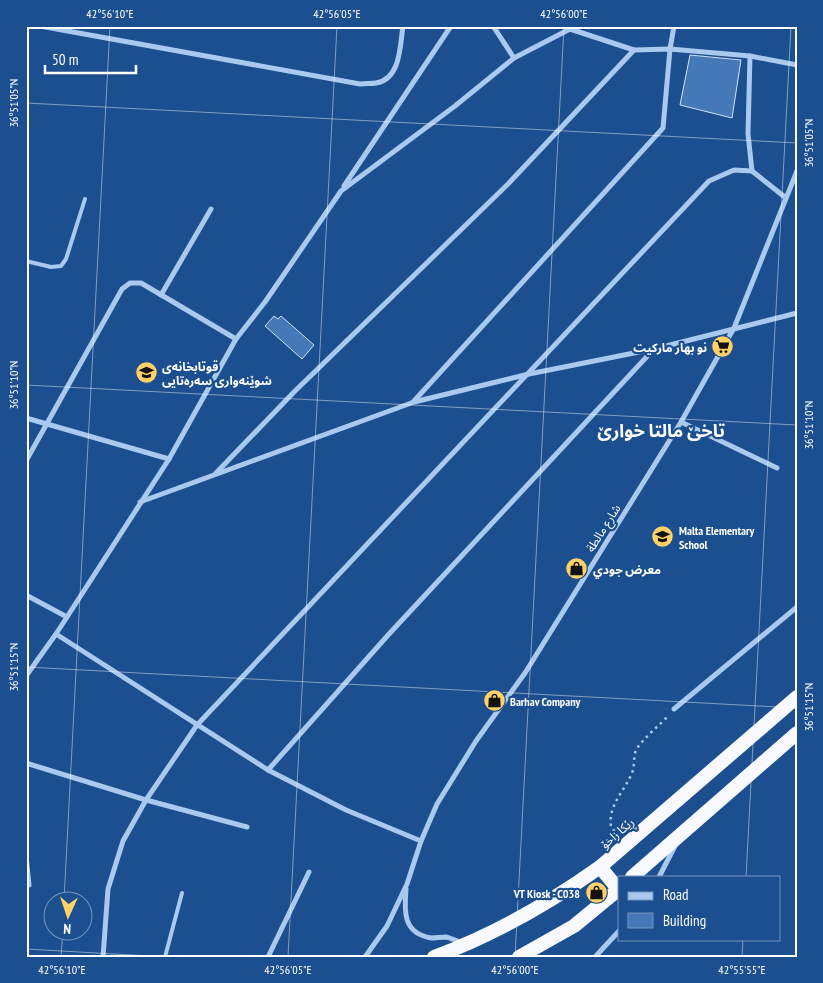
<svg xmlns="http://www.w3.org/2000/svg" width="823" height="983" font-family="'PT Sans Narrow','Noto Sans Arabic',sans-serif">
  <style>
    .building { fill: #4478b7; stroke: #cfe3fa }
    .lines { fill: none; stroke-linecap: round; stroke-linejoin: round }
    .path { stroke: #a9c9ee; stroke-width: 2.5; stroke-dasharray: 2.5 4; stroke-linecap: butt }
    .service { stroke: #a9c9ee; stroke-width: 4 }
    .minor { stroke: #a9c9ee; stroke-width: 5 }
    .trunk { stroke: #f8faff; stroke-width: 14 }
    .ticks { fill: none; stroke: #fff; stroke-width: 1; stroke-opacity: 0.45 }
    .labels { text-anchor: middle; dominant-baseline: central; stroke-width: 4.5; stroke-linejoin: round; paint-order: stroke }
    .poi-label { font-size: 12px; font-weight: bold; fill: #fff; stroke: #1b4f8f; text-anchor: start }
    .street-label { font-size: 12px; fill: #fff; stroke: #1b4f8f }
    .district-label { font-size: 18px; font-weight: bold; fill: #fff; stroke: #1b4f8f }
    .neatline { fill: none; stroke: #fff; stroke-width: 2 }
    .ticks-label { font-size: 12px; text-anchor: middle; fill: #fff }
  </style>
  <rect width="100%" height="100%" fill="#1b4f8f"/>
  <!-- building -->
  <g class="building">
    <polygon points="690,55 741,60 732,118 680,105"/>
    <polygon points="274,316 278,319 281,316 314,345 302,359 265,326"/>
  </g>
  <g class="lines">
    <!-- path -->
    <path class="path" d="M 619,836 L 611,827 C 608,805 624,792 632,773 C 635,766 633,757 636,750 C 644,737 658,727 668,716"/>
    <!-- service -->
    <g class="service">
      <polyline points="26,261 51,267 61,266 66,259 85,199"/>
      <polyline points="165,957 182,893"/>
    </g>
    <!-- minor -->
    <g class="minor">
      <path d="M 40,26 L 360,84 C 365,83 371,84 376,83 C 401,79 400,45 403,26"/>
      <polyline points="493,26 514,58"/>
      <polyline points="26,29 27,26"/>
      <polyline points="750,56 748,134 752,171 786,198"/>
      <polyline points="344,186 451,26"/>
      <polyline points="161,295 211,209"/>
      <polyline points="414,401 663,128 670,49 674,26"/>
      <polyline points="26,418 169,459"/>
      <polyline points="681,422 777,468"/>
      <polyline points="26,461 122,289 130,283 141,283 236,339"/>
      <polyline points="216,473 294,392 508,184 634,50"/>
      <polyline points="140,502 414,402 529,374 654,349 797,313"/>
      <polyline points="26,595 67,617"/>
      <polyline points="56,634 268,770 346,810 421,841"/>
      <polyline points="26,676 56,634 169,459 236,339 265,302 341,191 455,106 514,58 570,29 634,50 670,49 750,56 797,65"/>
      <polyline points="674,709 797,607"/>
      <polyline points="26,763 146,800 247,827"/>
      <polyline points="268,770 389,634 653,350"/>
      <polyline points="26,856 29,885"/>
      <polyline points="659,877 675,846"/>
      <path d="M 406,889 C 404,912 403,933 431,938 C 436,938 441,937 446,937 C 451,938 456,941 461,942"/>
      <polyline points="103,957 108,889 123,841 146,800 197,725 709,181 734,170 752,171"/>
      <polyline points="268,957 309,872"/>
      <polyline points="365,957 387,926 407,884 421,841 437,804 476,741 525,673 681,422 734,328 797,171"/>
      <polyline points="595,957 619,931"/>
    </g>
    <!-- trunk -->
    <g class="trunk">
      <polyline points="600,867 619,890"/>
      <polyline points="632,877 797,733"/>
      <path d="M 434,957 C 494,935 548,904 600,867 L 797,697"/>
      <polyline points="519,957 574,926 619,889"/>
    </g>
  </g>
  <!-- ticks -->
  <path class="ticks" d="M 26,103 L 797,143M 26,385 L 797,425M 26,667 L 797,708M 746,877 L 791,26M 64,900 L 110,26M 26,949 L 167,957M 61,957 L 63,930M 288,957 L 337,26M 515,957 L 564,26M 742,957 L 743,939"/>
  <!-- icons -->
  <defs>
    <symbol id="supermarket-disc" viewBox="-11 -11 22 22"><circle r="9.5" fill="#ffd166" stroke="#1b4f8f"/><path d="M-6-5.5h2.5l.6 2H6L4.5 2H-2.5L-4.4-4H-6ZM-1.5 3.2a1.3 1.3 0 1 0 .1 0ZM3 3.2a1.3 1.3 0 1 0 .1 0Z" fill="#111"/></symbol>
    <symbol id="school-disc" viewBox="-11 -11 22 22"><circle r="9.5" fill="#ffd166" stroke="#1b4f8f"/><path d="M0-5L7-2L0 1L-7-2ZM-4 1L0 2.5L4 1V4Q0 6-4 4Z" fill="#111"/></symbol>
    <symbol id="shop-disc" viewBox="-11 -11 22 22"><circle r="9.5" fill="#ffd166" stroke="#1b4f8f"/><path d="M-5-2.5h2.3a2.7 3.5 0 0 1 5.4 0H5L5.5 6h-11ZM-1.5-2.5h3a1.5 2.3 0 0 0-3 0Z" fill="#111"/></symbol>
  </defs>
  <g fill-rule="evenodd">
    <use href="#supermarket-disc" x="710" y="334" width="25" height="25"/>
    <use href="#school-disc" x="134" y="360" width="25" height="25"/>
    <use href="#school-disc" x="650" y="524" width="25" height="25"/>
    <use href="#shop-disc" x="564" y="556" width="25" height="25"/>
    <use href="#shop-disc" x="482" y="688" width="25" height="25"/>
    <use href="#shop-disc" x="584" y="880" width="25" height="25"/>
  </g>
  <g class="labels">
    <!-- poi labels -->
    <g class="poi-label">
      <text x="707" y="347" text-anchor="end">نو بهار ماركيت</text>
      <text x="162" y="366">قوتابخانەی<tspan x="162" dy="14">شوێنەواری سەرەتایی</tspan></text>
      <text x="679" y="530">Malta Elementary<tspan x="679" dy="14">School</tspan></text>
      <text x="593" y="569">معرض جودي</text>
      <text x="510" y="701">Barhav Company</text>
      <text x="580" y="893" text-anchor="end">VT Kiosk - C038</text>
    </g>
    <!-- street labels -->
    <g class="street-label">
      <text transform="translate(603 528) rotate(-58)">شارع مالطة</text>
      <text transform="translate(617 833) rotate(-41)">ڕێکا زاخۆ</text>
    </g>
    <!-- district labels -->
    <g class="district-label">
      <text x="661" y="430">تاخێ مالتا خوارێ</text>
    </g>
  </g>
  <!-- border -->
  <rect width="823" height="983" fill="none" stroke="#1b4f8f" stroke-width="55"/>
  <!-- legend -->
  <rect x="618" y="876" width="162" height="65" fill="#1b4f8f" stroke="#7695bc"/>
  <rect x="628" y="892" width="25" height="8" fill="#a9c9ee" stroke="#7695bc"/>
  <text x="663" y="900" font-size="15" fill="#ffffff">Road</text>
  <rect x="628" y="913" width="25" height="15" fill="#4478b7" stroke="#7695bc"/>
  <text x="663" y="926" font-size="15" fill="#ffffff">Building</text>
  <!-- north arrow -->
  <g transform="translate(68 916) rotate(183)"><circle r="24" fill="#1b4f8f" stroke="#7695bc"/>
  <path d="M0-4L9 19L0 12L-9 19Z" fill="#ffd166"/>
  <text y="-8" font-size="14" font-weight="bold" text-anchor="middle" fill="#ffffff">N</text>
  </g>
  <!-- scale -->
  <path d="M45 65v8h91v-8" fill="none" stroke="#ffffff" stroke-width="2.5"/>
  <text x="52" y="65" font-size="15" fill="#ffffff" stroke="#1b4f8f" stroke-width="4" paint-order="stroke">50 m</text>
  <rect x="28" y="28" width="768" height="928" class="neatline"/>
  <g class="ticks-label">
    <text x="110" y="18">42°56'10"E</text>
    <text x="337" y="18">42°56'05"E</text>
    <text x="564" y="18">42°56'00"E</text>
    <text transform="translate(14 103) rotate(-90)" y="4">36°51'05"N</text>
    <text transform="translate(809 143) rotate(-90)" y="4">36°51'05"N</text>
    <text transform="translate(14 385) rotate(-90)" y="4">36°51'10"N</text>
    <text transform="translate(809 425) rotate(-90)" y="4">36°51'10"N</text>
    <text transform="translate(14 667) rotate(-90)" y="4">36°51'15"N</text>
    <text transform="translate(809 707) rotate(-90)" y="4">36°51'15"N</text>
    <text x="62" y="974">42°56'10"E</text>
    <text x="288" y="974">42°56'05"E</text>
    <text x="515" y="974">42°56'00"E</text>
    <text x="742" y="974">42°55'55"E</text>
  </g>
</svg>
